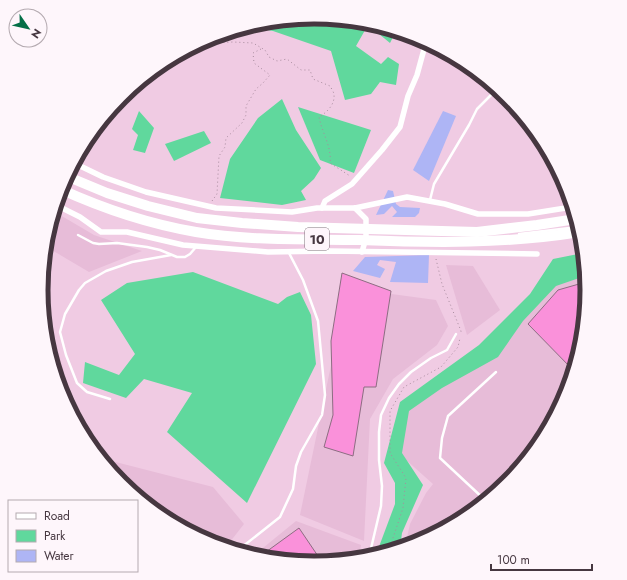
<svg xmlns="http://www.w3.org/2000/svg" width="627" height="580" font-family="Jost,sans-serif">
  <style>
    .built { fill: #e7bcd8 }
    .green { fill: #60d89d }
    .water { fill: #aeb5f5 }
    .building { fill: #fa91da; stroke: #8d6d82 }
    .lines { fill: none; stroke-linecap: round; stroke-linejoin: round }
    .path { stroke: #a88c9e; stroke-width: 1; stroke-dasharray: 1 3; stroke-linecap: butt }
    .service { stroke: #fff; stroke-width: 2.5 }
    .minor { stroke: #fff; stroke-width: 5.5 }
    .motorway { stroke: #fff; stroke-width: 10 }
    .labels { text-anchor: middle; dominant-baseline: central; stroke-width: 4; stroke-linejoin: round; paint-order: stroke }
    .shield { fill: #fef6fb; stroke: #7d7078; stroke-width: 1 }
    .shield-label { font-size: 13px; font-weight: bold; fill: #463740 }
    .rim { fill: none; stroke: #463740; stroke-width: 5 }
  </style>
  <rect width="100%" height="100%" fill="#f0cbe3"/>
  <!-- built -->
  <g class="built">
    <polygon points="52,215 60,215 94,235 142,251 89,272 45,246 46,237"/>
    <polygon points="446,265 473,266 500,310 467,335"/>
    <polygon points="585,270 586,290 581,343 566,395 540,442 506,483 465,517 418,542 405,546 410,524 426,493 433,484 396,451 408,403 474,353 558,278"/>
    <polygon points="347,288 436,300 448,326 437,345 393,379 370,419 364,541 300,515"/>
    <polygon points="49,320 81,432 61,394 46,343 44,321"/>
    <polygon points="100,458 213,487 244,524 226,547 209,542 162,517 120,483"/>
    <polygon points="296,521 361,545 359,558 313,563 260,558 253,556"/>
  </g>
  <!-- green -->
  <g class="green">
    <polygon points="314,17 367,22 396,31 390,43 368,25 356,46 381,64 388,57 399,64 396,85 380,82 371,94 345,100 331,51 273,31 246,26 260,22"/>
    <polygon points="282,99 296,130 321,168 314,179 301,191 306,200 282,205 220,198 230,159 258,118"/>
    <polygon points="298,107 371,130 354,173 320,160"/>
    <polygon points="139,111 154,128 145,153 133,150 138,135 132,129"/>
    <polygon points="204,131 211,143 174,161 165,144"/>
    <polygon points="583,253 585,276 556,286 523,321 498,357 442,388 409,411 402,453 423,485 402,533 400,548 378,554 377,552 395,504 395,483 384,463 400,402 479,345 530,294 553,259"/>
    <polygon points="193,272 278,304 287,297 300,292 311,315 316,364 247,503 167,432 192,393 144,379 126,398 83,383 85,362 119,375 135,354 101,300 127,283"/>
  </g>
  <!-- water -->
  <g class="water">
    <polygon points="443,111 456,116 429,181 413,170"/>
    <polygon points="388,190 393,191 396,204 400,207 420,208 419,213 415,217 392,217 397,212 392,206 384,214 376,215"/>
    <polygon points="429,255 428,283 390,282 396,262 380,260 377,265 385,269 380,278 353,271 365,257"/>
  </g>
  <!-- building -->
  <g class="building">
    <polygon points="342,273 391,291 376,387 364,387 353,456 324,447 333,415 331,341"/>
    <polygon points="586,282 586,290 581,343 573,370 528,324 558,290"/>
    <polygon points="299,528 322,562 313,563 259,557"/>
  </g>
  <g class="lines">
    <!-- path -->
    <g class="path">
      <path d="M 204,40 L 211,43 L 233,42 L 253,43 L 265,50 L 269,57 L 277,61 L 287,59 L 301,70 L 310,70 L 313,79 L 330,86 C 331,88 334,92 334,95 C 335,105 326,113 319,117 C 322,133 332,147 330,163 L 350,176"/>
      <polyline points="212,201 217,194 219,156 225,147 226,138 242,123 246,115 246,106 256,89 263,83 270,75 254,63 253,53 261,49"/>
      <polyline points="436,259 442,284 461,331 461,333"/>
      <polyline points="391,550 393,538 403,508 406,478 390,453 390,411 404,387 441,367 458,347 460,338"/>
    </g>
    <!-- service -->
    <g class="service">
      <polyline points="430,200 434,184 469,125 477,109 491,95 492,85"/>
      <polyline points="519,234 578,227"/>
      <polyline points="78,235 93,243 99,244 117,243 147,247 160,250 177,257 185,257 190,254 196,247"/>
      <polyline points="110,399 87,392 77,383 66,355 60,332 65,314 79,290 85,283 106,271 132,262 171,255"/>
      <polyline points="485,500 440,458 442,438 448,416 496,372"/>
      <polyline points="237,551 280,517 293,489 296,466 301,452 322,415 325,395 318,321 303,280 289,253"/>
      <polyline points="369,557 381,506 382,486 379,460 379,432 381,415 389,398 399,384 411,372 431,358 447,350 456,334"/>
    </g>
    <!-- minor -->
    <g class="minor">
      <polyline points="74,163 103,177 146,192 216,208 292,212 317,208 355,208 407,197 445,204 478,214 528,214 572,207"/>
      <polyline points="56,205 80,217 101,232 127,232 183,245 268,252 329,251 537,254"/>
      <polyline points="322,208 325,201 352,184 382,150 400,127 408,96 417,75 426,42"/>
      <polyline points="355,208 366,219 366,238 362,252"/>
    </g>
    <!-- motorway -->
    <g class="motorway">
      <polyline points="66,176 107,193 148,206 197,218 242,223 298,227 477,232 537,225 576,219"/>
      <path d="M 60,189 C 104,209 149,224 196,232 C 249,241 305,239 359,240 C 435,243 505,244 580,232"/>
    </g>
  </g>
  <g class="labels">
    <!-- shield labels -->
    <rect class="shield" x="305" y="228" width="24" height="22" rx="3"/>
    <g class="shield-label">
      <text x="317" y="239">10</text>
    </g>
  </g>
  <!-- crop -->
  <path d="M0 0H627V580H0ZM48 290a266 266 0 1 1 532 0a266 266 0 1 1-532 0Z" fill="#fef6fb" fill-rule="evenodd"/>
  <path class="rim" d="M48 290a266 266 0 1 1 532 0a266 266 0 1 1-532 0Z"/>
  <!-- legend -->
  <rect x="8" y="500" width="130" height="72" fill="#fef6fb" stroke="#b4aab0"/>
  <rect x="16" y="513" width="20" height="6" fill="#ffffff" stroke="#b4aab0"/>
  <text x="44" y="520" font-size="12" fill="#463740">Road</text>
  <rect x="16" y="530" width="20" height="12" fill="#60d89d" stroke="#b4aab0"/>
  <text x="44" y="540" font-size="12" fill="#463740">Park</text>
  <rect x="16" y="550" width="20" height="12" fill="#aeb5f5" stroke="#b4aab0"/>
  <text x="44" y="560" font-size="12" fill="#463740">Water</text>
  <!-- north arrow -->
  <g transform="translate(28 28) rotate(124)"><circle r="19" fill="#fef6fb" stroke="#b4aab0"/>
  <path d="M0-3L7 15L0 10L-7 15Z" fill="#046f47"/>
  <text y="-6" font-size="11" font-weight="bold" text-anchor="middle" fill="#463740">N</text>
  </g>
  <!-- scale -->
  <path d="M491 564v6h101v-6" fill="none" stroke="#463740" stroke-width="2"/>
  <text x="497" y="564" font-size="12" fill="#463740" stroke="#fef6fb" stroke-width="3" paint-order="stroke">100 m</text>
</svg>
